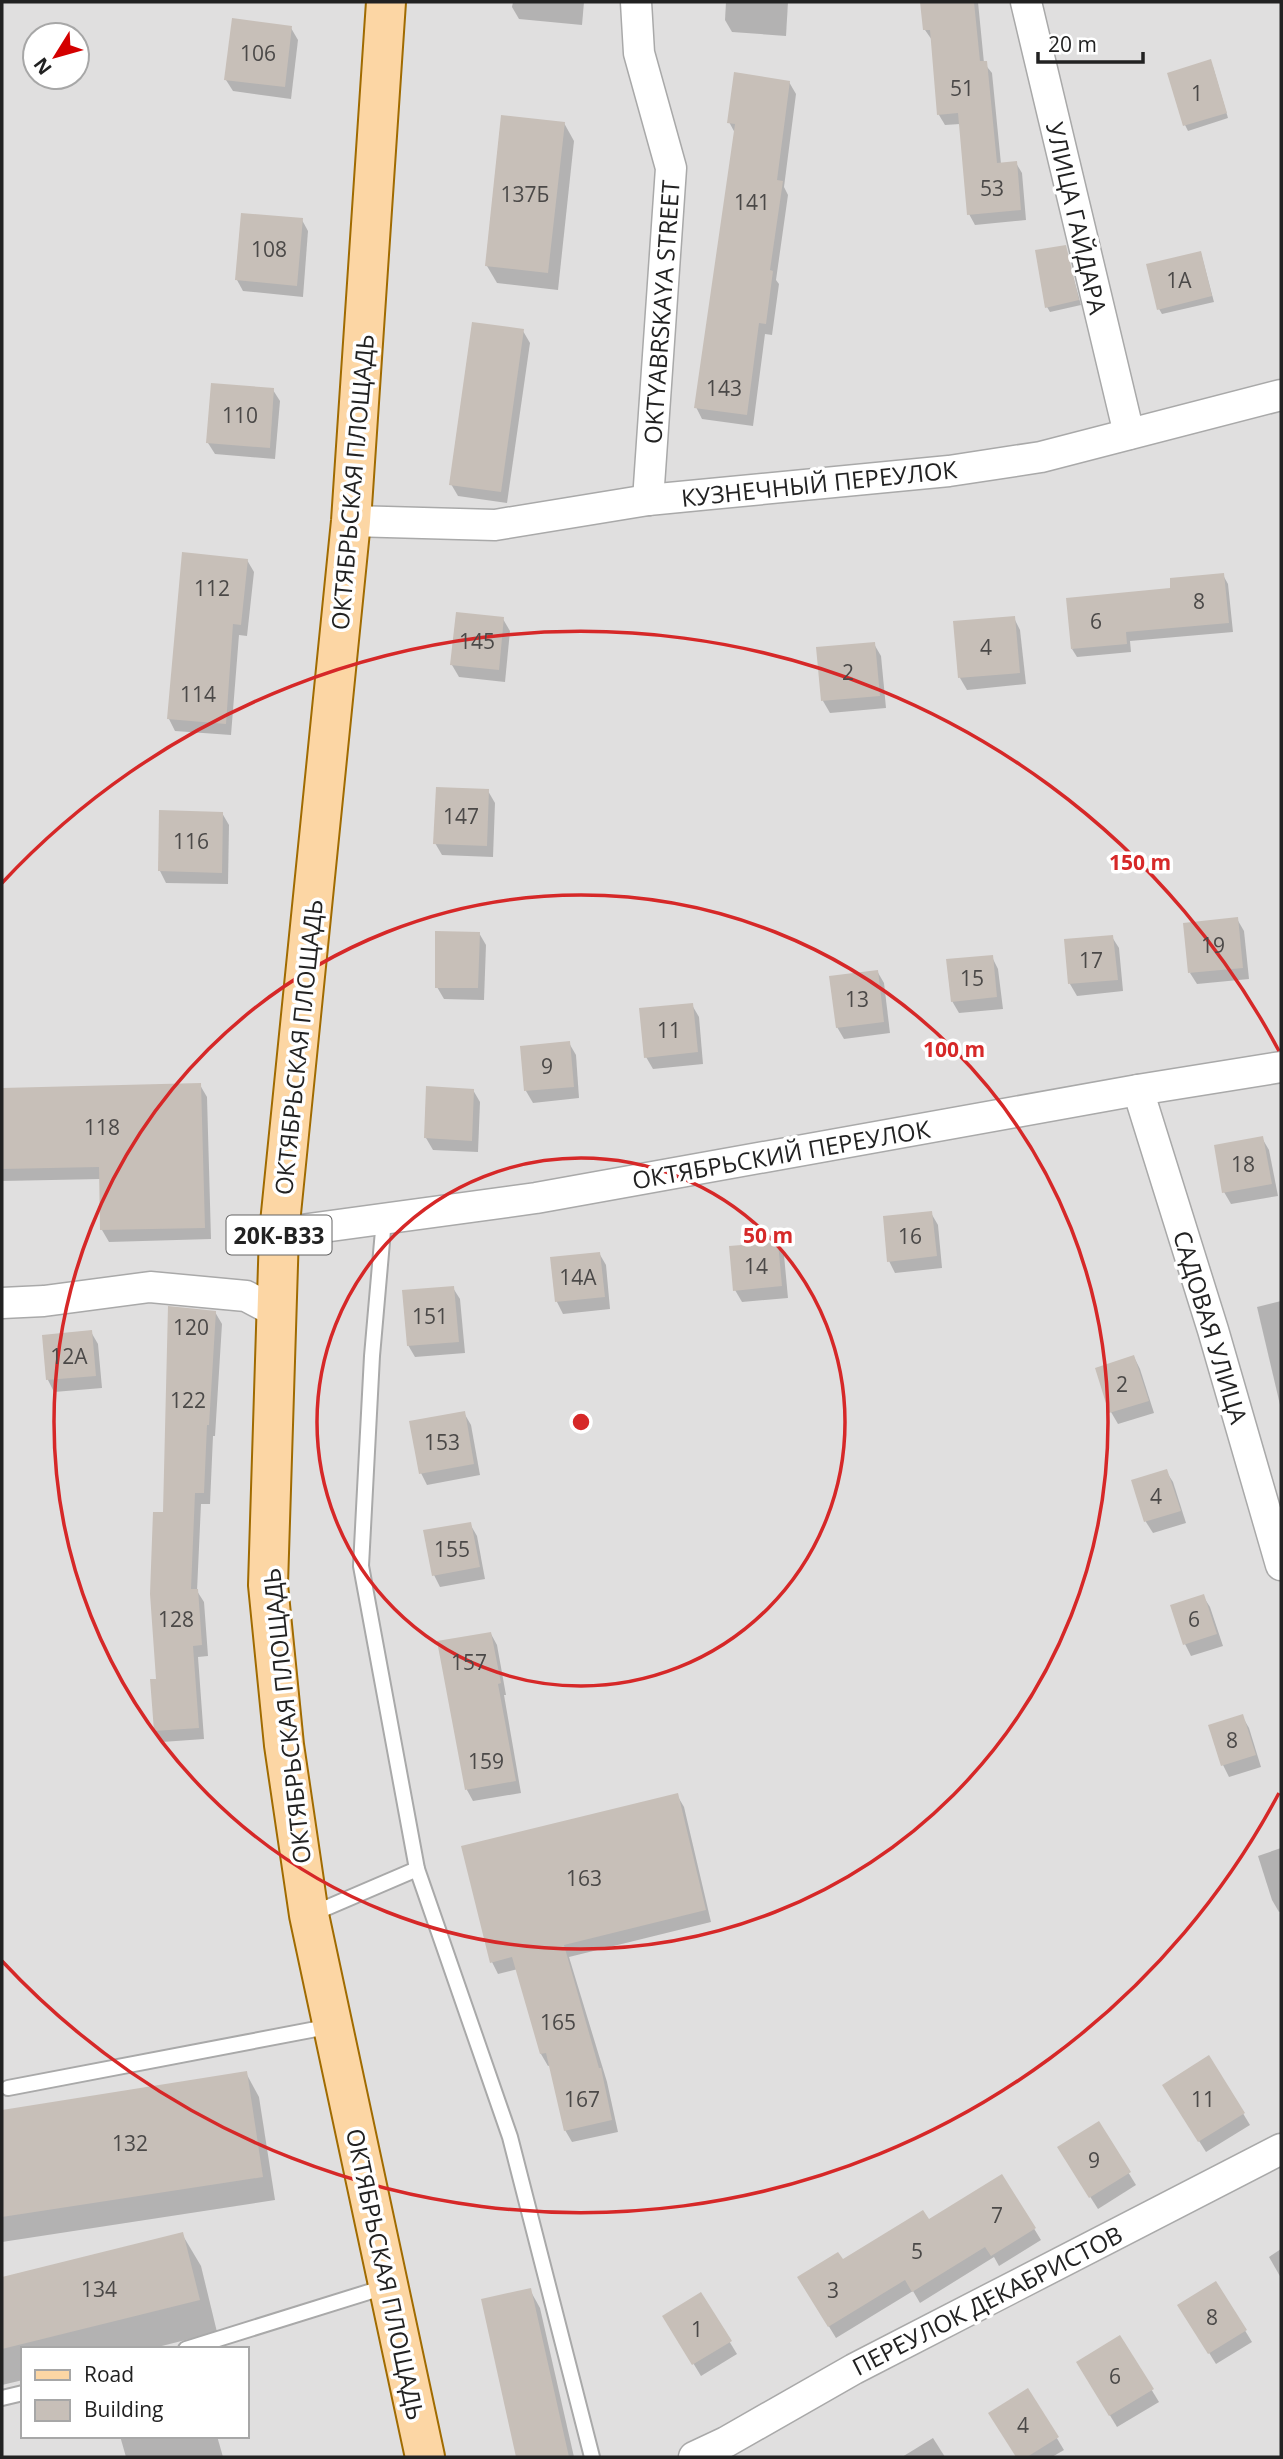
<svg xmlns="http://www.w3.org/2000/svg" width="1283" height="2459" font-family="'Open Sans',sans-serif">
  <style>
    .residential { fill: #e0dfdf; fill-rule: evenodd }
    .shadow { fill: #0003 }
    .building { fill: #c7bfb8 }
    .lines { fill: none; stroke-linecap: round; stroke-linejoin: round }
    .lane-casing { stroke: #a9a9a9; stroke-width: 18 }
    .street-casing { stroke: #a9a9a9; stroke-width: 33 }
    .primary-casing { stroke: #a06b00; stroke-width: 42 }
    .lane { stroke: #fff; stroke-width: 14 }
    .street { stroke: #fff; stroke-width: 30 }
    .primary { stroke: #fcd6a4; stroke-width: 38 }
    .ring { fill: none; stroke: #d62828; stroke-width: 3.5 }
    .labels { text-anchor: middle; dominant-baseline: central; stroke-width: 7; stroke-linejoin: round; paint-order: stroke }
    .number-label { font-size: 21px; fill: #4b4948 }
    .shield { fill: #fff; stroke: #646464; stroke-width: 2 }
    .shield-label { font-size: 23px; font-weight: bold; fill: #222 }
    .street-label { font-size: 24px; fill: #222; stroke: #fff }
    .centre { fill: #d62828; stroke: #fff; stroke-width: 3.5 }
    .ring-label { font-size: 21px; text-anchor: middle; font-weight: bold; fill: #d62828; stroke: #fff; stroke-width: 7; stroke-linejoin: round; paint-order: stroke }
  </style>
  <rect width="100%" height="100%" fill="#f2efe9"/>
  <!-- residential -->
  <path class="residential" d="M 2,2 L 1281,2 L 1281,2457 L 2,2457 ZM 35,35 L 77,35 L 77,77 L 35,77 ZM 23,2349 L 247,2349 L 247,2436 L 23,2436 Z"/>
  <!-- shadow -->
  <g class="shadow">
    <polygon points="513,2 584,2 582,25 519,19 512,7"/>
    <polygon points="726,2 788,2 786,36 732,32 725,20"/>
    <polygon points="922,2 978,2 984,63 992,73 1001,164 1016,163 1022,173 1026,220 975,225 969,214 960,124 945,125 939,115 932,40 925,30"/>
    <polygon points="291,28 298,40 291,99 233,91 226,80"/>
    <polygon points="1213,67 1228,118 1188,131 1185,125"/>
    <polygon points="789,82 796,94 784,187 788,195 776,280 779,284 772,335 765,334 753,426 702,419 696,407 735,133 729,122"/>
    <polygon points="564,123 574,141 558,290 497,283 487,266"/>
    <polygon points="302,220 308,231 303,297 243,291 237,280"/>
    <polygon points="1065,247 1081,305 1050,312 1047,307"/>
    <polygon points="1201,253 1214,302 1162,314 1159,309"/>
    <polygon points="523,331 530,343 507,503 458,496 451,484"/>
    <polygon points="273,390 280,401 275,459 215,454 208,443"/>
    <polygon points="247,560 254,572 247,636 239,635 231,735 175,731 169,719"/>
    <polygon points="1223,575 1228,584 1233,632 1130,641 1131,652 1077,657 1072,649 1172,590"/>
    <polygon points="1014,618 1020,630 1026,684 967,690 960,678 955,623"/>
    <polygon points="503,619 510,631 505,682 459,677 452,665"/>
    <polygon points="874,644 881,656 886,708 830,713 823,701 818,649"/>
    <polygon points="488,791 495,803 493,857 442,855 435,843"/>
    <polygon points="222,813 229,825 228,884 166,883 160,871"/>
    <polygon points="1237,919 1244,931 1249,979 1197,984 1190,973"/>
    <polygon points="479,933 486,945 484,1000 444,999 437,987"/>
    <polygon points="1112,937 1119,948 1123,991 1077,996 1070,984 1066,941"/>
    <polygon points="992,957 998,969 1003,1009 959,1013 952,1001"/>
    <polygon points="877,971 884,983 890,1033 844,1039 837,1027"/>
    <polygon points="692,1005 699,1017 703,1064 653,1069 646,1057"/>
    <polygon points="569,1043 576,1055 579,1098 533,1103 526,1091 522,1048"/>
    <polygon points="200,1085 207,1097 211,1239 109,1242 102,1230 101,1179 2,1181 2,1090"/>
    <polygon points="473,1090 480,1102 478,1152 433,1150 426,1138"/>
    <polygon points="1262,1138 1269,1150 1278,1196 1231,1204 1224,1192"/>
    <polygon points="931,1213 938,1225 942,1268 895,1273 889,1261"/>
    <polygon points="777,1244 784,1255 788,1298 742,1302 735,1290"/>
    <polygon points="599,1253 606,1265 610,1309 563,1314 557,1302 552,1258"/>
    <polygon points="453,1288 460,1299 465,1353 415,1357 408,1345"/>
    <polygon points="1281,1301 1281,1409 1257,1307"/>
    <polygon points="215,1312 222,1324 215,1436 213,1436 210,1504 201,1504 197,1591 204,1602 208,1656 198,1657 204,1739 162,1742 155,1731 165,1514"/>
    <polygon points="91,1332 98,1344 102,1388 54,1392 48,1380 44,1336"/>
    <polygon points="1134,1357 1140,1369 1154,1413 1118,1424 1111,1412 1097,1369"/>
    <polygon points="464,1413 471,1425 480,1475 427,1485 421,1473"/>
    <polygon points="1166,1471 1173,1482 1186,1523 1153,1533 1146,1522 1133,1481"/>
    <polygon points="470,1524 477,1536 485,1579 440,1587 434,1575"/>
    <polygon points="1203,1596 1210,1607 1223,1646 1191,1656 1185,1644"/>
    <polygon points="491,1634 497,1645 506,1695 504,1695 521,1793 473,1801 467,1790 439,1643"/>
    <polygon points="1242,1716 1249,1728 1261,1767 1229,1777 1223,1765"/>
    <polygon points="677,1795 684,1807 711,1922 569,1957 607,2082 618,2132 572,2142 565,2130 551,2065 548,2066 541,2054 518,1969 498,1974 492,1962"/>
    <polygon points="1281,1848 1281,1911 1279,1912 1272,1900 1258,1856"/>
    <polygon points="1209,2057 1250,2125 1206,2152 1171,2097"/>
    <polygon points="246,2073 259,2097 275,2200 2,2242 2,2112"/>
    <polygon points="1098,2123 1136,2185 1098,2209 1066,2159"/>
    <polygon points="1002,2176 1041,2240 999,2266 994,2257 920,2303 913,2291 836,2338 806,2289 842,2262 928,2222"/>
    <polygon points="182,2234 201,2266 217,2332 150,2349 23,2349 23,2380 2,2385 2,2279"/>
    <polygon points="1281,2249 1281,2278 1269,2257"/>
    <polygon points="1216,2283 1252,2342 1216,2364 1180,2306"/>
    <polygon points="530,2290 540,2308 574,2457 518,2457 483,2301"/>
    <polygon points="701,2295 737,2354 701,2376 665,2317"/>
    <polygon points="1120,2338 1159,2402 1117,2427 1078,2363"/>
    <polygon points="1028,2390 1064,2450 1052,2457 1017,2457 990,2413"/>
    <polygon points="120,2436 217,2436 223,2457 126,2457"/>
    <polygon points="933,2438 945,2457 902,2457"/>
  </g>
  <!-- building -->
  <g class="building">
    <polygon points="920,2 974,2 980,61 987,61 997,163 1017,161 1021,210 967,215 958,113 937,115 930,30 923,30"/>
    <polygon points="232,18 292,26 285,87 224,80"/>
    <polygon points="1211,59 1227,113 1183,126 1167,73"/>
    <polygon points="734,72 790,81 777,180 783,181 770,270 773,271 766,324 759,323 747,415 694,408 735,124 727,123"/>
    <polygon points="501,115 565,122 548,273 485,266"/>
    <polygon points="241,213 303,218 297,286 235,280"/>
    <polygon points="1066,245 1079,300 1045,308 1035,250"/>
    <polygon points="1201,251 1212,296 1157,310 1146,264"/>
    <polygon points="472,322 524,329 501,492 449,485"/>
    <polygon points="211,383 274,388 270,448 206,443"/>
    <polygon points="182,552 248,559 241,625 233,624 226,724 167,719"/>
    <polygon points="1224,573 1229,623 1126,632 1127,644 1071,649 1066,598 1170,588 1170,578"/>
    <polygon points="456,612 504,617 499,670 450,665"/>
    <polygon points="1015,616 1020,673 958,678 953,621"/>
    <polygon points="875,642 880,696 821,701 816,647"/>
    <polygon points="436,787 489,789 487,846 433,844"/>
    <polygon points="159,810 223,812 222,873 158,871"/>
    <polygon points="1238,917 1243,968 1188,973 1183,923"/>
    <polygon points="435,931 480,932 478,988 435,988"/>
    <polygon points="1113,935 1118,980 1068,984 1064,939"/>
    <polygon points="993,955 997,997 951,1002 946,959"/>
    <polygon points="878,970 884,1022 836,1028 829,976"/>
    <polygon points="693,1003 698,1052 644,1058 639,1008"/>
    <polygon points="570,1041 574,1087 524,1091 520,1046"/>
    <polygon points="201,1083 205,1228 100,1230 99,1167 2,1169 2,1088"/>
    <polygon points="426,1086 474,1089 472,1141 424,1138"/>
    <polygon points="1263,1136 1272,1184 1222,1193 1214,1145"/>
    <polygon points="932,1211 937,1256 887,1262 883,1216"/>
    <polygon points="778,1242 782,1286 733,1291 729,1246"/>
    <polygon points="600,1252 605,1297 555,1302 550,1257"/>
    <polygon points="454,1286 459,1342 407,1346 402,1290"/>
    <polygon points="168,1306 216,1311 209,1425 207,1425 204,1493 195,1493 191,1589 198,1589 202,1645 193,1646 199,1728 154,1731 150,1679 156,1679 150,1594 153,1512 163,1512"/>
    <polygon points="92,1330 96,1376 46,1380 42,1335"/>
    <polygon points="1134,1355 1149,1401 1109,1413 1095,1368"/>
    <polygon points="465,1411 474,1464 419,1474 409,1421"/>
    <polygon points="1167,1469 1181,1511 1144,1522 1131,1480"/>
    <polygon points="471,1522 480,1567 432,1576 423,1530"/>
    <polygon points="1204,1594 1217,1634 1183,1645 1170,1605"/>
    <polygon points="491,1632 501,1683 498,1684 516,1781 465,1790 437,1641"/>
    <polygon points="1243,1714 1256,1755 1221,1766 1208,1725"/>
    <polygon points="678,1793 706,1910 564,1945 599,2068 601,2068 612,2120 564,2131 546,2053 540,2054 512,1957 490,1963 461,1846"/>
    <polygon points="1209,2055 1245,2113 1198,2142 1162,2085"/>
    <polygon points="247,2071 263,2177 2,2217 2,2110"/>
    <polygon points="1099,2121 1131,2172 1089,2198 1057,2147"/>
    <polygon points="1002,2174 1036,2228 991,2256 985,2247 912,2292 905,2280 828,2327 797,2277 838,2252 843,2259 923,2210 929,2219"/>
    <polygon points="183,2232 200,2300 2,2349 2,2277"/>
    <polygon points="1216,2281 1247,2330 1208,2354 1177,2305"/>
    <polygon points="531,2288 569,2457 516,2457 481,2299"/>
    <polygon points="701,2292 732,2341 692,2365 662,2316"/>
    <polygon points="1120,2335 1154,2389 1109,2416 1076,2362"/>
    <polygon points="1028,2388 1059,2437 1027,2457 1016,2457 988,2413"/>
  </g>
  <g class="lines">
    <defs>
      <g id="lane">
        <polyline points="384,1219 372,1356 361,1566 417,1869 510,2137 592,2457"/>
        <polyline points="312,1914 417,1869"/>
        <polyline points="8,2088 332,2026"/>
        <polyline points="186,2349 388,2286"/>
        <polyline points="2,2398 23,2393"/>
      </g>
      <g id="street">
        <polyline points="636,2 639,53 671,168 648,500"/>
        <polyline points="1026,2 1129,434"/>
        <polyline points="351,521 495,525 648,500 949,471 1041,457 1281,395"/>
        <polyline points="1138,1090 1213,1330 1281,1565"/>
        <polyline points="279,1233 536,1198 1138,1090 1281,1067"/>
        <polyline points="2,1303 44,1301 150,1287 246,1296 276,1312"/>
        <polyline points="694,2457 726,2442 854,2369 1281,2149"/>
      </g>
      <polyline id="primary" points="386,2 351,521 279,1233 268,1585 284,1745 309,1915 425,2457"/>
    </defs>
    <!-- lane casing -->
    <use href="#lane" class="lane-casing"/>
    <!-- street casing -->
    <use href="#street" class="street-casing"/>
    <!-- primary casing -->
    <use href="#primary" class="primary-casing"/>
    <!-- lane -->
    <use href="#lane" class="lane"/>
    <!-- street -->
    <use href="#street" class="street"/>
    <!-- primary -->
    <use href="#primary" class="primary"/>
  </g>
  <!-- distance rings -->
  <g class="ring">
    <circle cx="581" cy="1422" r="264"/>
    <circle cx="581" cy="1422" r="527"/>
    <path d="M1279 1793A791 791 0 0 1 2 1961M2 883A791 791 0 0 1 1279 1051"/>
  </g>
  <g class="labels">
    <!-- number labels -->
    <g class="number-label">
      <text x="258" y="53">106</text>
      <text x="962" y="88">51</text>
      <text x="1197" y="93">1</text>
      <text x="992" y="188">53</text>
      <text x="525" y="194">137Б</text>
      <text x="752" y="202">141</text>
      <text x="269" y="249">108</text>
      <text x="1179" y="280">1А</text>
      <text x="724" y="388">143</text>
      <text x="240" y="415">110</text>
      <text x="212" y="588">112</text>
      <text x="1199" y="601">8</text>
      <text x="1096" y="621">6</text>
      <text x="477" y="641">145</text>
      <text x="986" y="647">4</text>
      <text x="848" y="672">2</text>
      <text x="198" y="694">114</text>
      <text x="461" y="816">147</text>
      <text x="191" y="841">116</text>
      <text x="1213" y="945">19</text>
      <text x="1091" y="960">17</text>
      <text x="972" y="978">15</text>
      <text x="857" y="999">13</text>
      <text x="669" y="1030">11</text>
      <text x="547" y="1066">9</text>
      <text x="102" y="1127">118</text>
      <text x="1243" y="1164">18</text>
      <text x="910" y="1236">16</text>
      <text x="756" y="1266">14</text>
      <text x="578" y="1277">14А</text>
      <text x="430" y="1316">151</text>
      <text x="191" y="1327">120</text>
      <text x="69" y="1356">12А</text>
      <text x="1122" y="1384">2</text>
      <text x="188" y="1400">122</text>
      <text x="442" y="1442">153</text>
      <text x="1156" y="1496">4</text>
      <text x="452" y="1549">155</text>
      <text x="176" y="1619">128</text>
      <text x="1194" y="1619">6</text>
      <text x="469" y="1662">157</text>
      <text x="1232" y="1740">8</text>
      <text x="486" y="1761">159</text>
      <text x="584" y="1878">163</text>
      <text x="558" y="2022">165</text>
      <text x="582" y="2099">167</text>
      <text x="1203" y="2099">11</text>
      <text x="130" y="2143">132</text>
      <text x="1094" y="2160">9</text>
      <text x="997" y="2215">7</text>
      <text x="917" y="2251">5</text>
      <text x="99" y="2289">134</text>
      <text x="833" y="2290">3</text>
      <text x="1212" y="2317">8</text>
      <text x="697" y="2329">1</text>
      <text x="1115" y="2376">6</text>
      <text x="1023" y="2425">4</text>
    </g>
    <!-- shield labels -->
    <rect class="shield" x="226.5" y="1215.5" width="105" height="39" rx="5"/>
    <g class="shield-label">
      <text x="279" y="1235">20К-В33</text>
    </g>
    <!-- street labels -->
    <g class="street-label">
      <text transform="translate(1077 218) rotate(77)">УЛИЦА ГАЙДАРА</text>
      <text transform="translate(661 312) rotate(-86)">OKTYABRSKAYA STREET</text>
      <text transform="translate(352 482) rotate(-85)">ОКТЯБРЬСКАЯ ПЛОЩАДЬ</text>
      <text transform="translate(819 483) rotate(-6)">КУЗНЕЧНЫЙ ПЕРЕУЛОК</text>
      <text transform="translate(298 1047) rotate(-84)">ОКТЯБРЬСКАЯ ПЛОЩАДЬ</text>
      <text transform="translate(781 1154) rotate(-10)">ОКТЯБРЬСКИЙ ПЕРЕУЛОК</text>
      <text transform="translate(1211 1327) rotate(73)">САДОВАЯ УЛИЦА</text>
      <text transform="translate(286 1716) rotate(-96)">ОКТЯБРЬСКАЯ ПЛОЩАДЬ</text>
      <text transform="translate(386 2274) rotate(78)">ОКТЯБРЬСКАЯ ПЛОЩАДЬ</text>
      <text transform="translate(987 2300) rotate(-27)">ПЕРЕУЛОК ДЕКАБРИСТОВ</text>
    </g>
  </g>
  <circle cx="581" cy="1422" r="10" class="centre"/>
  <g class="ring-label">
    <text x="1140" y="870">150 m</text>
    <text x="954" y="1057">100 m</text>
    <text x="768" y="1243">50 m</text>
  </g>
  <!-- border -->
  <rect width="1283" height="2459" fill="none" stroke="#222222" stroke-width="7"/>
  <!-- legend -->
  <rect x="21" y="2347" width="228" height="91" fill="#ffffff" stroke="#a7a7a7" stroke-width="2"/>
  <rect x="35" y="2370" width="35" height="10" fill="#fcd6a4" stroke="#a7a7a7" stroke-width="2"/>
  <text x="84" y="2382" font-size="21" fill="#222222">Road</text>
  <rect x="35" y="2400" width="35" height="21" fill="#c7bfb8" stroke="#a7a7a7" stroke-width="2"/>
  <text x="84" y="2417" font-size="21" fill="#222222">Building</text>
  <!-- north arrow -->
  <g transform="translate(56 56) rotate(233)"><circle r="33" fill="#ffffff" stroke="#a7a7a7" stroke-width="2"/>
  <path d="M0-5L12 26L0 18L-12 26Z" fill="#d40000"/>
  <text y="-10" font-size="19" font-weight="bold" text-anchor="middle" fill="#222222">N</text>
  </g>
  <!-- scale -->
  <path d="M1038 52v10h105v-10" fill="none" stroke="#222222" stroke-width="3.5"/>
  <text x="1048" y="52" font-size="21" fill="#222222" stroke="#ffffff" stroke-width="5" paint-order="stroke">20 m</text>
</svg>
